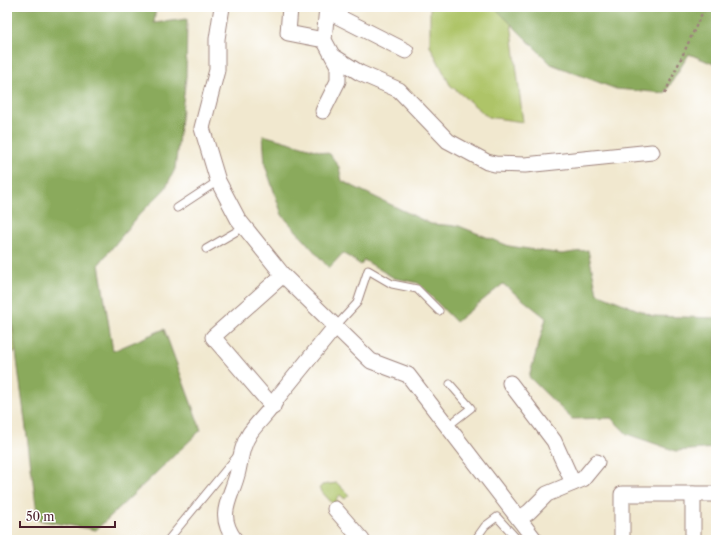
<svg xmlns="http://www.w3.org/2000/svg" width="723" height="547" font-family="'Libre Caslon Text',serif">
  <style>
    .green { fill: #aec468; stroke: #7c724a }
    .forest { fill: #8aaa5c; stroke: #6a6444 }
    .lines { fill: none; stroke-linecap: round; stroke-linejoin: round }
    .service-casing { stroke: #9e847d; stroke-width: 9 }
    .minor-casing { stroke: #9e847d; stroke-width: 17 }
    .path { stroke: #9e847d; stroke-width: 2.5; stroke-dasharray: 3 3; stroke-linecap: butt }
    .service { stroke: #fff; stroke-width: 7 }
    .minor { stroke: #fff; stroke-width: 15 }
  </style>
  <rect width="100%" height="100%" fill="#fff"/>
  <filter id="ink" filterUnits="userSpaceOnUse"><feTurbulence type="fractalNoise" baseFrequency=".025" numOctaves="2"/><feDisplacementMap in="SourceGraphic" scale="8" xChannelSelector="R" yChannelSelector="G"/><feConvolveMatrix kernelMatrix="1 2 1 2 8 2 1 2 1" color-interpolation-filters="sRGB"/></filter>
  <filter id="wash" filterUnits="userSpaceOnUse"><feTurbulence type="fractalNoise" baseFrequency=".012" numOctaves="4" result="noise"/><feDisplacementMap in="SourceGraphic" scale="16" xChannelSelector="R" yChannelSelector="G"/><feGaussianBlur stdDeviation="0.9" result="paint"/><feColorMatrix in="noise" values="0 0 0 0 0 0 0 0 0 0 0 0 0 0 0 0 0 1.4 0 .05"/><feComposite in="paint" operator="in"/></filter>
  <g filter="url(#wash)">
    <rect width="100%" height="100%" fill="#f1e8cf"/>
    <!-- green -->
    <g class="green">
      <polygon points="430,7 494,7 511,22 523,122 488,117 450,85 430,46"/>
      <polygon points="7,293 16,350 7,359"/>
      <polygon points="337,483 349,495 345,499 340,495 336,499 338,501 334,505 319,489 322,485"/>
    </g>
    <!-- forest -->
    <g class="forest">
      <polygon points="7,7 156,7 154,23 187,19 186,77 175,169 165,189 139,215 99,264 113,351 164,329 201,430 96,530 38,520 7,284"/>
      <polygon points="494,7 716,7 716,65 689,54 665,93 616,89 551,64"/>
      <polygon points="263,135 330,154 339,167 342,181 431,224 459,226 509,246 562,254 588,250 597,293 653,316 716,318 716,448 676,451 627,434 611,418 572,419 529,377 546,318 503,284 456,322 418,283 394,278 364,260 361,265 343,253 329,268 282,215 265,165"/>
    </g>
  </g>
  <g filter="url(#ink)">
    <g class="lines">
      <defs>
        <g id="service">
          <polyline points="177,208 218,181"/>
          <polyline points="206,249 244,227"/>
          <polyline points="335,327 357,303 368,270 392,284 417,289 439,311"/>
          <polyline points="448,426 471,408 450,384"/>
          <polyline points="168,540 238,455"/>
          <polyline points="475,540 485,526 497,517 518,540"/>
        </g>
        <g id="minor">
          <polyline points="222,7 217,39 217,70 202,128 218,181 238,219 283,275 371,361 408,375 535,540"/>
          <polyline points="290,7 288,33 324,40"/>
          <polyline points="327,11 406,51"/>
          <polyline points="333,56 360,73 399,90 448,141 487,162 495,164 525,165 652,152"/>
          <polyline points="323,111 338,81 338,66 324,40 327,7"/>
          <polyline points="510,383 554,441 573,483"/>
          <polyline points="273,407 213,337 283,275"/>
          <polyline points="693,494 693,540"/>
          <polyline points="335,509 362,540"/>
          <polyline points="519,519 529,512 547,494 583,479 597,462"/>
          <path d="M 235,540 C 215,513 232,498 238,471 C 241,457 242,445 250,433 C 259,420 271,411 278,397 L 335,327"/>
          <polyline points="622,540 622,494 716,494"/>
        </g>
      </defs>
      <!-- service casing -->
      <use href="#service" class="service-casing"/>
      <!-- minor casing -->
      <use href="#minor" class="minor-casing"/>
      <!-- path -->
      <polyline class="path" points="665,93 705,7"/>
      <!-- service -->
      <use href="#service" class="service"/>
      <!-- minor -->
      <use href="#minor" class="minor"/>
    </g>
  </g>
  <!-- margin -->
  <rect width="723" height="547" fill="none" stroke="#fff" stroke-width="24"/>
  <!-- scale -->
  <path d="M20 521v6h95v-6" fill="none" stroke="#4a1f2b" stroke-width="2"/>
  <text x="26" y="521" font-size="12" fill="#4a1f2b" stroke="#ffffff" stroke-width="3" paint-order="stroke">50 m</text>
</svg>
